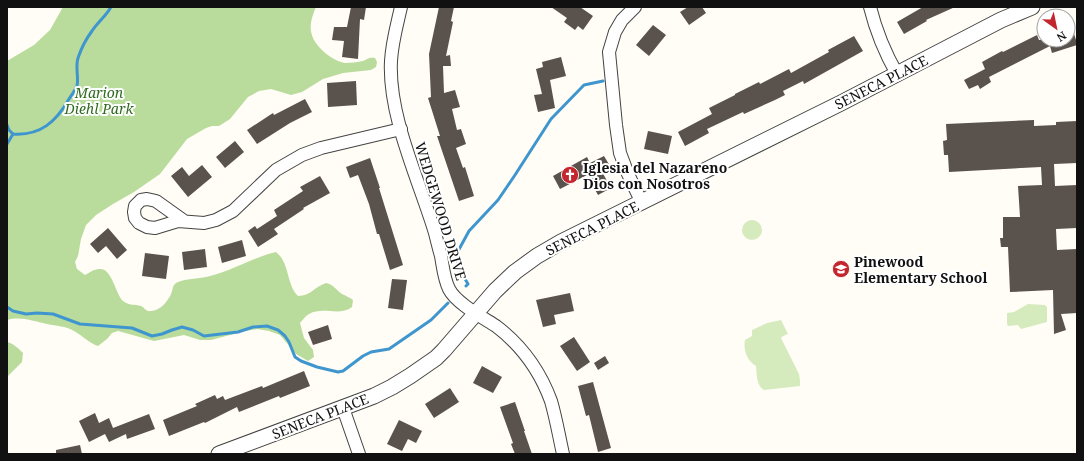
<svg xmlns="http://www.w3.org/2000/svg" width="1084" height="461" font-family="'Noto Serif',serif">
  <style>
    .green { fill: #d5ebbd }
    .forest { fill: #b9dc9c }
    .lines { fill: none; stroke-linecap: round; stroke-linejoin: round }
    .stream { stroke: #3f96cf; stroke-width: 3 }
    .building { fill: #5a524d }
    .minor-casing { stroke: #444; stroke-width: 14 }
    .tertiary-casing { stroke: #444; stroke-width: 17 }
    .minor { stroke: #fff; stroke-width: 12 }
    .tertiary { stroke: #fff; stroke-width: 15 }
    .labels { text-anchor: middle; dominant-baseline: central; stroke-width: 4; stroke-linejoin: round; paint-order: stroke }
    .street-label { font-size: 14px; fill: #111; stroke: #fff }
    .park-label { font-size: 14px; font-style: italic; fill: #2f6b1f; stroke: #fff }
    .poi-label { font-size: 14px; font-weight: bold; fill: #111; stroke: #fff; text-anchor: start }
  </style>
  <rect width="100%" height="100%" fill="#fffdf5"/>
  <!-- green -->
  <g class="green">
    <circle cx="752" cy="230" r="10"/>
    <polygon points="1028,304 1045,305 1047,307 1047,322 1021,329 1018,325 1008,326 1007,324 1007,313 1014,312"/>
    <path d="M 781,320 L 788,334 L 783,336 L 781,338 L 799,374 L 800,381 L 800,386 L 764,390 C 756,385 757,375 756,366 C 747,361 743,350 745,340 L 752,336 L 752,330 L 767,323 Z"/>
  </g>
  <!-- forest -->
  <g class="forest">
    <path d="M 63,7 L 316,7 C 308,25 308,37 323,51 C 330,57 336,61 345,63 C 350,63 358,62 363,61 C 368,59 369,57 375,58 L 377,62 L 376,67 L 371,70 L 343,73 L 323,79 L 302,92 L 291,95 L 271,89 L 259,91 L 248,97 L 230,119 L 219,126 L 212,126 L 206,128 L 187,139 L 160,174 L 134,192 L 113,204 L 96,215 L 86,225 L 81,239 L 78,256 L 75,262 L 77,269 L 85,275 C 89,273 94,269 99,269 C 112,267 115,293 123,301 C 129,306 135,304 141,306 C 145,308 146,312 151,311 C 160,311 168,301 171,294 C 173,290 172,286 176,283 C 183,279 193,279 200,278 C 227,274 250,258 276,252 C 290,263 286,284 298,296 C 311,296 314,287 326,283 C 334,285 335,289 342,294 C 346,296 349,297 353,300 L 352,307 C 339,317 324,306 309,314 C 305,316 303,320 300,323 L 304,338 L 313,350 L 314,357 L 308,361 L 296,354 L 280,335 L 269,331 L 257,329 L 245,331 L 211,340 L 200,340 L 184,335 L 154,341 L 118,331 L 112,333 L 107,339 L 98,346 C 89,343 83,336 74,331 C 65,326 57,326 47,324 C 33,321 21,316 7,320 L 7,61 L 34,45 L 50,30 Z"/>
    <path d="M 7,342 C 14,344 18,348 23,353 L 22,362 L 7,377 Z"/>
  </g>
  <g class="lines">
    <!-- stream -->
    <g class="stream">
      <path d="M 7,125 L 9,130 L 13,134 C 40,136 56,122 69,99 C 72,95 75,90 77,86 C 79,77 75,67 78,58 C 81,49 86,39 92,31 C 98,22 106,16 111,7"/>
      <polyline points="7,144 13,134"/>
      <polyline points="466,286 468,284 458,267 457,253 469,231 498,200 515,175 551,119 584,85 603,81"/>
      <polyline points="7,307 13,311 26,314 37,313 53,314 80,324 132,328 152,336 162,334 172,330 182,327 193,330 204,336 238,332 253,327 267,326 278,330 285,336 289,342 295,357 301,361 317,367 338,372 343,371 363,356 371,352 389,349 431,320 448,303"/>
    </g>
  </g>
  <!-- building -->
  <g class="building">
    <polygon points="351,7 366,7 364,20 360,19 358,59 342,57 344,41 332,40 334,27 347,27"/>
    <polygon points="439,7 454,7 451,21 453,22 446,56 450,55 451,66 443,66 444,93 455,90 460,107 452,109 457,130 461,129 466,144 456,148 463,168 465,167 474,196 459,201 437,136 440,136 428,98 431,97 429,54"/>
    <polygon points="551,7 580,7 593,16 583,30 578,26 575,30 564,22 567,18"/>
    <polygon points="688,7 702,7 706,13 689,25 680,12"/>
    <polygon points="923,7 955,7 926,20 927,21 904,34 897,22"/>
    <polygon points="1068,21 1070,21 1076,40 1077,40 1077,45 1052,53 1050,46 989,77 991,82 980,89 978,85 969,89 964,80 985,69 982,62 1002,51 1003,52 1037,35 1039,40 1068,40"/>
    <polygon points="653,25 666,35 649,56 636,45"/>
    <polygon points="854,36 863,51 804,84 803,81 783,91 785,95 775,100 744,114 743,112 707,129 709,133 685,146 678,132 712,114 709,108 735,95 735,94 759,82 760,84 789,69 791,73 829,52 828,50"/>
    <polygon points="561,57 566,76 550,80 555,108 538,112 534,95 542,94 536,69 543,67 542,62"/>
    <polygon points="356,81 357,105 328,107 327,83"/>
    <polygon points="305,99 312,112 290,123 257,144 247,130 273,113 274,115"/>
    <polygon points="1034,120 1034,126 1056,125 1056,122 1077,121 1077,163 1054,164 1055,186 1077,185 1077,228 1056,229 1057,250 1077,249 1077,313 1061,314 1066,330 1054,334 1053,290 1010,292 1008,247 1001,247 1000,238 1003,238 1003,217 1020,217 1018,186 1042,185 1041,167 949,172 948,155 944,155 943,141 947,140 946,124"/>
    <polygon points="648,131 672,136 668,154 644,149"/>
    <polygon points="235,141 244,152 225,168 216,157"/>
    <polygon points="604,156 610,166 601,170 611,188 598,195 587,175 560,189 553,176 587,157 590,163"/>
    <polygon points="370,158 380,188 379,188 403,265 390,270 379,234 377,234 369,204 358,175 350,178 346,167"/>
    <polygon points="202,165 212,177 188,197 171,176 182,167 189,176"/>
    <polygon points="320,176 330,193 303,208 304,209 274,229 278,234 258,247 248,231 255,226 257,229 277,216 274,210 303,191 300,187"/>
    <polygon points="108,228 127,250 117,259 106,246 98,253 90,244"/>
    <polygon points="242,240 246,256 222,263 218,247"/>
    <polygon points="205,249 207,267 184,270 182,252"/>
    <polygon points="145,253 169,256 166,279 142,276"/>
    <polygon points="392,279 407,280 403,310 388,308"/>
    <polygon points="570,293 574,311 554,315 556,324 543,327 536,300"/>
    <polygon points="328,325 332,339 313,345 308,332"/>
    <polygon points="574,337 590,362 577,371 560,346"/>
    <polygon points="605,356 609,363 598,370 594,363"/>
    <polygon points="482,366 502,377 493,393 473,383"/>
    <polygon points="304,371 310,386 280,398 279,396 239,412 237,407 205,423 204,422 169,436 163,420 197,406 195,404 215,395 217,399 223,396 225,400 262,386 263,388"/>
    <polygon points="593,382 611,448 598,452 589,415 586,416 578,386"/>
    <polygon points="450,388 459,402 434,418 425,404"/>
    <polygon points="515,402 525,431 524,431 532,454 515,454 511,444 513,443 500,407"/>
    <polygon points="95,413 99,423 109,418 113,428 149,414 155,429 127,439 126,434 109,442 105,434 89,442 79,421"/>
    <polygon points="399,420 422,431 416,443 408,439 402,451 387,444"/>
    <polygon points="80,445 82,454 56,454 56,450"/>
  </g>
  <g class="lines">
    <defs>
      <g id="minor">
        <path d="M 401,7 C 397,25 392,42 391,61 C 388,116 419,180 435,233 C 437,241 439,249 441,256 C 443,267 444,279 449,289 C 456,303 482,317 496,326 C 521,345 540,371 551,401 C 556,418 559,436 563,454"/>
        <polyline points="635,7 622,20 615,32 609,52 616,125 620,153 628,174 642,203"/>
        <path d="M 870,7 C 876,31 885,53 897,74"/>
        <polyline points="184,221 156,201 147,199 141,200 135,206 134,212 135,218 139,223 147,227 155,228 178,221 204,223 216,220 233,211 276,170 302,155 321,148 401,129"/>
        <polyline points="343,408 359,454"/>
      </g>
      <polyline id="tertiary" points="219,454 374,396 392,387 410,376 436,358 444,350 495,291 515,272 537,256 561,242 841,103 1001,20 1032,7"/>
    </defs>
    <!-- minor casing -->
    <use href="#minor" class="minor-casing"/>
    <!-- tertiary casing -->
    <use href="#tertiary" class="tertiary-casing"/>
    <!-- minor -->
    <use href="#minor" class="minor"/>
    <!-- tertiary -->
    <use href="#tertiary" class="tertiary"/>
  </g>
  <!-- icons -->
  <defs>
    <symbol id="church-disc" viewBox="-11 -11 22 22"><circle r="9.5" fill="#c4262e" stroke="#fff"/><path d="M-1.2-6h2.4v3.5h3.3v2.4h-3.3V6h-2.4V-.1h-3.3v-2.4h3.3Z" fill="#fff"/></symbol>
    <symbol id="school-disc" viewBox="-11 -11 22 22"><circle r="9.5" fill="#c4262e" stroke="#fff"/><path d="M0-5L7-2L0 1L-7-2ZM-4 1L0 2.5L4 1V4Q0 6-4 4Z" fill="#fff"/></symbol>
  </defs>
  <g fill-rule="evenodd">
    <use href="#church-disc" x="560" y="165" width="20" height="20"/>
    <use href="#school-disc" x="831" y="259" width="20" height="20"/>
  </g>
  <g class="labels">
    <!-- street labels -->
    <g class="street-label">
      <text transform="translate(881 82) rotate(-27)">SENECA PLACE</text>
      <text transform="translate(441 211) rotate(73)">WEDGEWOOD DRIVE</text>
      <text transform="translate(592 228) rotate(-27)">SENECA PLACE</text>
      <text transform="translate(320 416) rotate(-21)">SENECA PLACE</text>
    </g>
    <!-- park labels -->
    <g class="park-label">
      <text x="99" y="92">Marion<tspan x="99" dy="16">Diehl Park</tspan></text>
    </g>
    <!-- poi labels -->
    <g class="poi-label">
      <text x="583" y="167">Iglesia del Nazareno<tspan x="583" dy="16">Dios con Nosotros</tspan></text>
      <text x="854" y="261">Pinewood<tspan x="854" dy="16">Elementary School</tspan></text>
    </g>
  </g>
  <!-- border -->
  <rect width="1084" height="461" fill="none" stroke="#111111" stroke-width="16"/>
  <!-- north arrow -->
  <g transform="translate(1056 28) rotate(147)"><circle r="19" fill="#ffffff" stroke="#a0a0a0"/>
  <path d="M0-3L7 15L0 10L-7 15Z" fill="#c4262e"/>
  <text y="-6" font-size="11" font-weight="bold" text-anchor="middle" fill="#111111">N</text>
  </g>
</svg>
